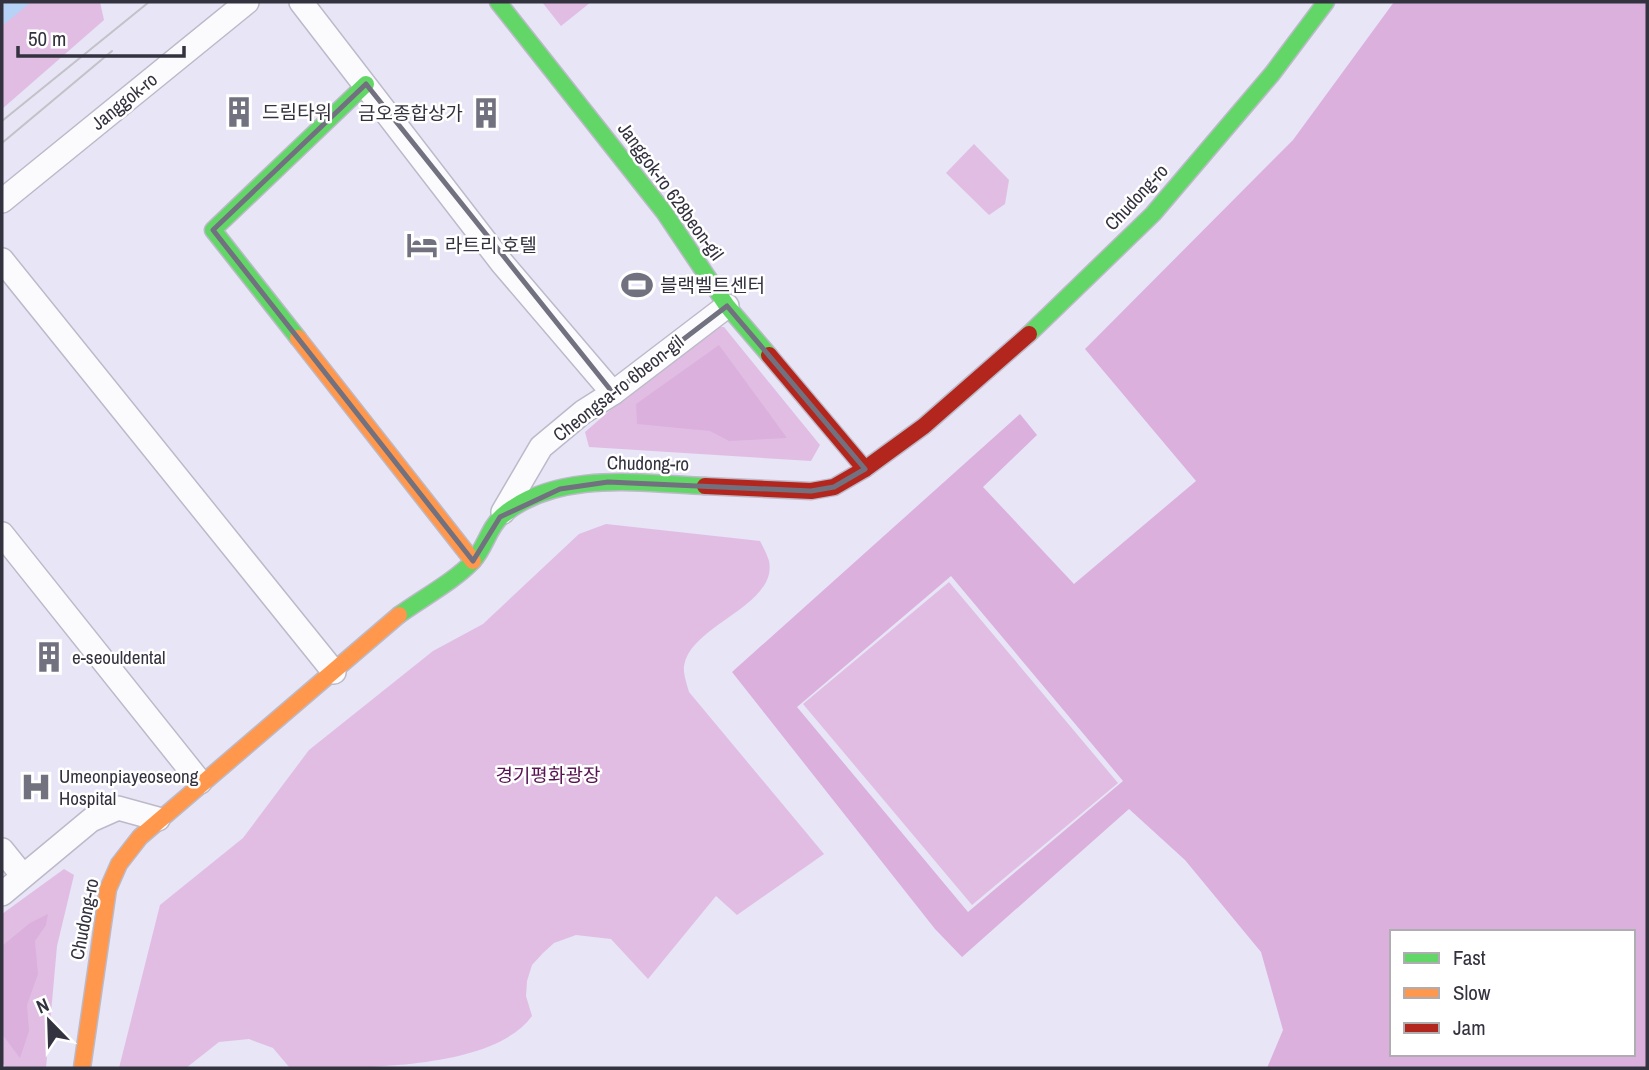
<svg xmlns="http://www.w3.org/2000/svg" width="1649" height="1070" font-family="'Archivo Narrow','Noto Sans KR',sans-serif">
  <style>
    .green { fill: #e1bde3 }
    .forest { fill: #dbb0dd; fill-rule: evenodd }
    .water { fill: #b6d3f7 }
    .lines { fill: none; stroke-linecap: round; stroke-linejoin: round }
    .street-casing { stroke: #bcbac8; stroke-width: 26 }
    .fast-casing { stroke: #bcbac8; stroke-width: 19 }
    .slow-casing { stroke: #bcbac8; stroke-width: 19 }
    .jam-casing { stroke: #bcbac8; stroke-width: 19 }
    .street { stroke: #fbfbfe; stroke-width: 23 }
    .fast { stroke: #63d668; stroke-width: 16 }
    .slow { stroke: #ff974d; stroke-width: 16 }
    .jam { stroke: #b3261e; stroke-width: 16 }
    .tram { stroke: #c3c2c7; stroke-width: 2 }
    .marked { fill: none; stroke: #72717f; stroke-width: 5; stroke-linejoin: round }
    .labels { text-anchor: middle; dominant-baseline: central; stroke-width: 5; stroke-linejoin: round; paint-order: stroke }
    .street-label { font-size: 19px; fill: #33323f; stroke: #fff }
    .poi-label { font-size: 19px; fill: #33323f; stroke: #fff; text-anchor: start }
    .park-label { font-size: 19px; fill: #581352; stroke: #fff }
  </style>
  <rect width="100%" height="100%" fill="#e7e5f6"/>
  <!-- green -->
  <g class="green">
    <polygon points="2,2 100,2 104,20 2,109"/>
    <polygon points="542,2 591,2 561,26"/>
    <polygon points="974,144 1009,180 1005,204 989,215 946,173"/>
    <polygon points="707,326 724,327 820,445 811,461 589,447 585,432"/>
    <path d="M 606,524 L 760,541 C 763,547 767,554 769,561 C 778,606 690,625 684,666 C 683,674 687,684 689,692 L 824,854 L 737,915 L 716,896 L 648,979 L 611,939 L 576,935 L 554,943 L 543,953 L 532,965 L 527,981 L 526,996 L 532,1016 C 493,1070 360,1068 290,1068 L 273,1048 L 249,1039 L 219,1042 L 186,1068 L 119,1068 L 160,905 L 243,838 L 309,750 L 433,651 L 483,624 L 579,534 Z"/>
    <polygon points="949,582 1118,783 972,905 803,704"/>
    <polygon points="64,869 74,875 57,946 46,1068 6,1068 2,1062 2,914"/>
  </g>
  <!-- forest -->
  <g class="forest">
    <path d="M 1394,2 L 1647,2 L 1647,1068 L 1267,1068 L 1283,1030 L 1261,952 L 1185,860 L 1129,809 L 962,957 L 935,929 L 732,672 L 1020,414 L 1037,435 L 983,487 L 1074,584 L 1196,481 L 1085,349 L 1293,140 ZM 951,576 L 1123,781 L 968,912 L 797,707 ZM 1392,932 L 1633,932 L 1633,1054 L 1392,1054 Z"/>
    <polygon points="719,345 787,438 729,441 710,431 637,424 636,404"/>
    <polygon points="48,914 46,925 35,941 38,974 27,1005 29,1031 20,1058 2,1034 2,946 30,923"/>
  </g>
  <!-- water -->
  <polygon class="water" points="2,2 31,2 2,26"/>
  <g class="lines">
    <defs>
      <g id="street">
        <polyline points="301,2 502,263 613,393"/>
        <polyline points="2,201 247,2"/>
        <polyline points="2,260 334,672"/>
        <polyline points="503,512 541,447 583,412 613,393 727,306"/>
        <polyline points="2,534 200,782"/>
        <polyline points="2,850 23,876"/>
        <polyline points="2,894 91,820 118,808 158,819"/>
      </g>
      <g id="fast">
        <polyline points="498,2 664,212 727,306 769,355"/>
        <polyline points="1029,334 1153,214 1272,74 1326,2"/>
        <polyline points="298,338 213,230 366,84"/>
        <path d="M 399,615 C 421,599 456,580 473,561 C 485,548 489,527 502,516 C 556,470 640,483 705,486"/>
      </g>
      <g id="slow">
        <polyline points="298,338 473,561"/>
        <polyline points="82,1068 108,889 119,864 140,837 399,615"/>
      </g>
      <g id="jam">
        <polyline points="769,355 865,469"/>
        <polyline points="705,486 811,491 834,487 865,469 924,426 1029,334"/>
      </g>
    </defs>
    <!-- street casing -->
    <use href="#street" class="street-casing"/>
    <!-- fast casing -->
    <use href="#fast" class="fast-casing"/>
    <!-- slow casing -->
    <use href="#slow" class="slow-casing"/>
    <!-- jam casing -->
    <use href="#jam" class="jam-casing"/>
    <!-- street -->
    <use href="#street" class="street"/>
    <!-- fast -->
    <use href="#fast" class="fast"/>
    <!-- slow -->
    <use href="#slow" class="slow"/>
    <!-- jam -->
    <use href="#jam" class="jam"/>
    <!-- tram -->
    <g class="tram">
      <polyline points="2,121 149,2"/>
      <polyline points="2,143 112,51"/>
    </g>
  </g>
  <!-- marked area -->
  <path class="marked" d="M 366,84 L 613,393 L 727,306 L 865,469 L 834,487 L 811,491 L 608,482 L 560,489 L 500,517 L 473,561 L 213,230 Z"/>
  <!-- icons -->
  <defs>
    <symbol id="building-bare" viewBox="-9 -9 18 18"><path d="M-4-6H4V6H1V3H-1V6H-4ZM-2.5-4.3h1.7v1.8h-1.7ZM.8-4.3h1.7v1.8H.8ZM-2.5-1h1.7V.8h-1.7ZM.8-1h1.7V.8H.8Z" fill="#72717f" stroke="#fff" stroke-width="2.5" paint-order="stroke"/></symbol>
    <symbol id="hotel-bare" viewBox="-9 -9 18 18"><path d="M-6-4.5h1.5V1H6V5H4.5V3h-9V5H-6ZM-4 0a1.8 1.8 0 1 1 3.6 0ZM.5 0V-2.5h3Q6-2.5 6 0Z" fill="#72717f" stroke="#fff" stroke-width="2.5" paint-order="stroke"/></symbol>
    <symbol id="stadium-bare" viewBox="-9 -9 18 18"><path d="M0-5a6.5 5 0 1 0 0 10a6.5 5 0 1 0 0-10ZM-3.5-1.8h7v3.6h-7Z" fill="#72717f" stroke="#fff" stroke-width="2.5" paint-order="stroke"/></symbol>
    <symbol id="hospital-bare" viewBox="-9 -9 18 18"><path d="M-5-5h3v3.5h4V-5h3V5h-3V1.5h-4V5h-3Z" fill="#72717f" stroke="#fff" stroke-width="2.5" paint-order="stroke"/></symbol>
  </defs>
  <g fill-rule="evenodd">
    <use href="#building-bare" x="217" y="90" width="44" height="44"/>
    <use href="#building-bare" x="464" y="91" width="44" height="44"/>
    <use href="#hotel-bare" x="400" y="223" width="44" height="44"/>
    <use href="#stadium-bare" x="615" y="263" width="44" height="44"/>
    <use href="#building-bare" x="27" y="635" width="44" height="44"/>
    <use href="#hospital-bare" x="14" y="765" width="44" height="44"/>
  </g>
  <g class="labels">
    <!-- street labels -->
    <g class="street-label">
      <text transform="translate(124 101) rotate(-39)">Janggok-ro</text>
      <text transform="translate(671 191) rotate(54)">Janggok-ro 628beon-gil</text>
      <text transform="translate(1136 197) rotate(-47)">Chudong-ro</text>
      <text transform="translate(618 388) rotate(-38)">Cheongsa-ro 6beon-gil</text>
      <text transform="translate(648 463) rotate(1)">Chudong-ro</text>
      <text transform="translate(84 919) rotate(-79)">Chudong-ro</text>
    </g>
    <!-- poi labels -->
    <g class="poi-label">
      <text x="262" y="112">드림타워</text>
      <text x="463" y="113" text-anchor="end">금오종합상가</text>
      <text x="445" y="245">라트리 호텔</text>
      <text x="660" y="285">블랙벨트센터</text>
      <text x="72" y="657">e-seouldental</text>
      <text x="59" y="776">Umeonpiayeoseong<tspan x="59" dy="22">Hospital</tspan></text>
    </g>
    <!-- park labels -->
    <g class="park-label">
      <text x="548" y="775">경기평화광장</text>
    </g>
  </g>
  <!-- border -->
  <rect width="1649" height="1070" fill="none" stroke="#33323f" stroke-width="7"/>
  <!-- legend -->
  <rect x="1390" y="930" width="245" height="126" fill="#ffffff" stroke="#adadb2" stroke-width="2"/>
  <rect x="1404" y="953" width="35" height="10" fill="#63d668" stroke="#adadb2" stroke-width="2"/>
  <text x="1453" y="965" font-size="21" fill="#33323f">Fast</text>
  <rect x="1404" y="988" width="35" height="10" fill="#ff974d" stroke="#adadb2" stroke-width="2"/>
  <text x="1453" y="1000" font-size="21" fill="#33323f">Slow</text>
  <rect x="1404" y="1023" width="35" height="10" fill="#b3261e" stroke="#adadb2" stroke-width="2"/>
  <text x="1453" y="1035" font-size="21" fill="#33323f">Jam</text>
  <!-- north arrow -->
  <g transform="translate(49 1021) rotate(337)" stroke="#ffffff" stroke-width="5" paint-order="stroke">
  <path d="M0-5L12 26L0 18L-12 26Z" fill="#33323f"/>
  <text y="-10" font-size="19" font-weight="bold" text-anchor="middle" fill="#33323f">N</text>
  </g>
  <!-- scale -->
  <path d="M18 46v10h166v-10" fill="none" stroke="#33323f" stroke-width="3.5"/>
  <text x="28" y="46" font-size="21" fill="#33323f" stroke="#ffffff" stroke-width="5" paint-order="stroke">50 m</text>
</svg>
